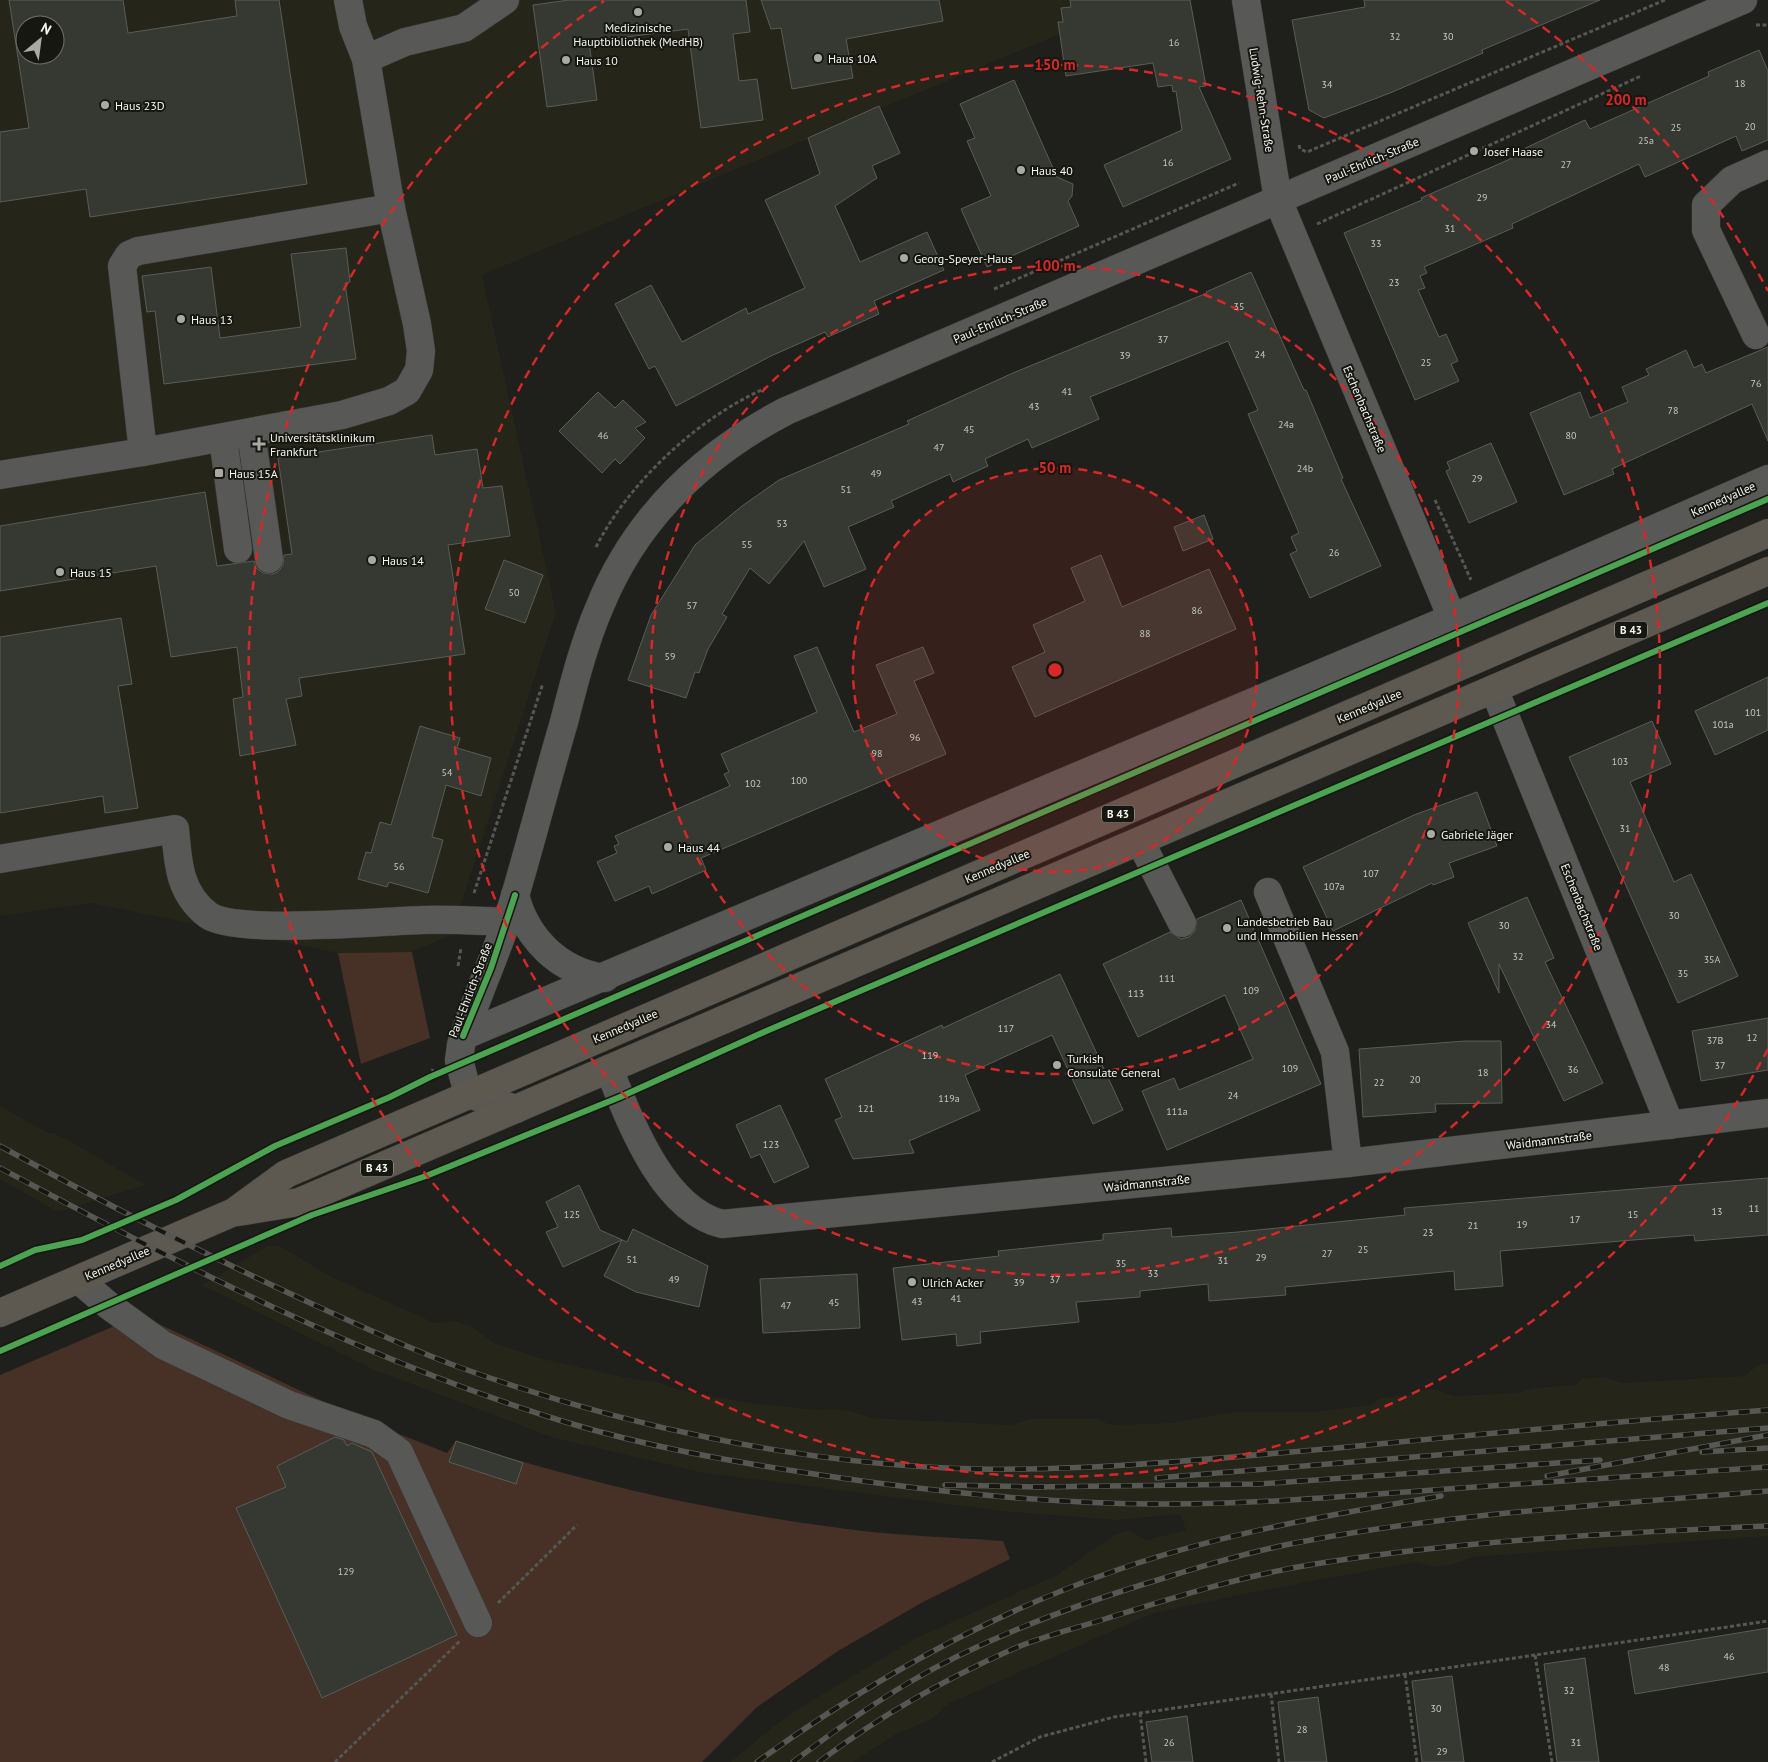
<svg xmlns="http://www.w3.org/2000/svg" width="1768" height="1762" font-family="'PT Sans',sans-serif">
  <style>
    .built { fill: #26251a; fill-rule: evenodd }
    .green { fill: #473026 }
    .building { fill: #353932; stroke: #5a5c58; fill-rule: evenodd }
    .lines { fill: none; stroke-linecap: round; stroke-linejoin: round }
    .minor-casing { stroke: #3b3b38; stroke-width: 29 }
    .major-casing { stroke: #3b3b38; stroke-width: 29 }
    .path { stroke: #565652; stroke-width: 3; stroke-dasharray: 4 2.5; stroke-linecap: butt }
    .minor { stroke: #585856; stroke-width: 28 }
    .major { stroke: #5d5951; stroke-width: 28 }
    .rail-casing { stroke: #575754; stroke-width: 5.5 }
    .rail { stroke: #171711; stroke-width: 4; stroke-dasharray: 11; stroke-linecap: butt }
    .cycleway-casing { stroke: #171711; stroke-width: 9 }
    .cycleway { stroke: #4ca352; stroke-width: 6 }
    .ring { fill: none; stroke: #d62828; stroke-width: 2.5; stroke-dasharray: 9 6 }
    .poi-dot { fill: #aaaaa5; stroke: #171711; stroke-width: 2 }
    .labels { text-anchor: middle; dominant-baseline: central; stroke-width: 4; stroke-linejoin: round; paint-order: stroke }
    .number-label { font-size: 10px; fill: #c5c6c0 }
    .shield { fill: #171711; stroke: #b2b2ad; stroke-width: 1 }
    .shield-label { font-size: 11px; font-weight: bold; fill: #f5f5f0 }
    .poi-label { font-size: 12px; fill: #f5f5f0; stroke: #171711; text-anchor: start }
    .street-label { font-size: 12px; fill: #f5f5f0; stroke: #171711 }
    .centre { fill: #d62828; stroke: #171711; stroke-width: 2.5 }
    .ring-label { font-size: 15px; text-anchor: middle; font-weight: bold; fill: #d62828; stroke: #171711; stroke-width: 4; stroke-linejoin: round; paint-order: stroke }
  </style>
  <rect width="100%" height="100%" fill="#1f1f1b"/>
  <!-- built -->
  <g class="built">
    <path d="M 0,0 L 1124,0 L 1125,7 L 482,275 L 556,612 L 451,935 L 412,952 L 338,953 L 91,903 L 0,916 ZM 25,25 L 55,25 L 55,55 L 25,55 Z"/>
    <polygon points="0,1106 48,1133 54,1133 75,1144 146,1185 58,1212 0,1179"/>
    <polygon points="268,1246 280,1246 332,1277 435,1323 455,1321 473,1327 494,1343 543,1359 628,1378 657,1382 676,1389 749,1403 818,1410 829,1409 851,1411 871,1418 1011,1425 1031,1419 1097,1419 1111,1425 1171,1423 1233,1412 1314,1412 1371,1405 1381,1398 1413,1394 1418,1391 1436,1389 1454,1396 1518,1393 1536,1388 1575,1385 1582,1379 1605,1377 1622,1383 1744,1376 1760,1364 1768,1364 1768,1536 1473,1557 1451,1565 1435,1567 1416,1562 1238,1595 1151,1614 948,1704 932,1719 896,1734 853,1762 730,1762 788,1715 916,1638 1057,1575 1114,1535 1130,1530 1146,1540 1186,1530 1180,1514 1118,1520 1011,1512 704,1473 554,1438 375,1370 202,1285"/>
  </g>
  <!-- green -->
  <g class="green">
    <polygon points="412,952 430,1038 361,1064 338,953"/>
    <path d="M 140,1315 L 354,1416 L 447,1453 L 456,1441 C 581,1482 709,1511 840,1528 C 894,1536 949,1537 1003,1541 L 1010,1559 L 923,1602 L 838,1651 L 757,1707 L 702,1762 L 0,1762 L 0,1375 Z"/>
  </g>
  <!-- building -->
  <g class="building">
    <path d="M 9,0 L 123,0 L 128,33 L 237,16 L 235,0 L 279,0 L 307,184 L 90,217 L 86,189 L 0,202 L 0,132 L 29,128 ZM 25,25 L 55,25 L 55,55 L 25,55 Z"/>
    <polygon points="569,0 746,0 750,32 733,34 739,81 757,79 763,120 701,128 688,29 589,42 597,100 547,107 533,5"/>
    <polygon points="761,0 939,0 943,21 846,39 853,78 792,89 781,28 771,29"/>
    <polygon points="1070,0 1190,0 1206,86 1199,87 1231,159 1123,207 1104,165 1182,130 1176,91 1173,92 1172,85 1158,87 1153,63 1066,76 1058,22 1063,22 1061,8 1071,7"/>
    <polygon points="1364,0 1600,0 1482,50 1483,53 1390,93 1324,118 1309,110 1292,20 1365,7"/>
    <polygon points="1759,50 1768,71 1768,140 1742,151 1736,136 1645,177 1639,164 1512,224 1513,228 1424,267 1427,273 1420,276 1425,288 1418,290 1439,337 1446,334 1458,361 1451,364 1459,381 1415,400 1344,233 1422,200 1421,198 1517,156 1515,153 1585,120 1590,129 1709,76 1708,72"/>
    <polygon points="1014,80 1057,177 1073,184 1072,196 1068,201 1079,226 987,267 961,209 991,196 967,141 975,138 960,104"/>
    <polygon points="879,106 900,153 872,166 877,178 835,206 860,262 927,232 944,270 874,301 879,314 828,337 825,332 771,356 676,406 655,366 649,369 615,304 651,285 682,342 746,308 748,314 805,288 765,200 820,174 808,138"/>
    <polygon points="346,248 350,282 345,283 356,359 164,384 155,311 147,312 142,276 211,267 220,338 301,327 291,254"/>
    <polygon points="1251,272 1304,390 1306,390 1343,478 1341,479 1381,566 1310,598 1290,554 1297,551 1291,537 1299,533 1248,414 1258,410 1228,341 1090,397 1099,419 1032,448 1028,439 985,459 988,466 953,482 950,474 891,501 894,507 848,527 866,569 824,587 804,541 769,584 750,568 722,614 727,617 708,649 699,673 695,672 686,698 628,680 651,615 695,545 742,506 779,480 909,424 907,421 1013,373 1207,293 1206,292"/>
    <polygon points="1768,347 1768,441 1752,404 1612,469 1614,474 1564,495 1530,413 1580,392 1590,418 1628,402 1622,387 1649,375 1646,369 1686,350 1694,368 1702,364 1706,373"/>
    <polygon points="598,392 615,408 623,400 646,422 635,428 645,438 620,464 615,459 602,473 559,431"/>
    <polygon points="432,435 435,455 477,449 483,488 502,486 510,536 448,545 465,654 299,678 302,696 286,699 296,745 240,756 233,699 243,697 237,647 171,657 156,566 0,591 0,526 205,492 217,566 254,561 256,568 263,573 272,574 278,572 283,565 284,555 292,554 278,458"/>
    <polygon points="1491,443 1517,502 1469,523 1446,471 1450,469 1447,462"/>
    <polygon points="1204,515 1213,539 1183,551 1174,527"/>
    <polygon points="1101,555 1122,607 1209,569 1236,629 1035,717 1012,667 1045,652 1033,625 1085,601 1071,568"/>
    <polygon points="504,560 543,575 525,623 485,609"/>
    <polygon points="121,618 132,684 118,686 138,808 105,813 103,796 0,813 0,637"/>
    <polygon points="817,647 854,732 897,714 876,665 923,647 934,673 914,681 946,754 701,858 706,870 652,894 649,886 615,901 597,862 617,853 614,846 619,844 615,836 730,786 724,774 729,772 721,754 817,712 794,656"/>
    <polygon points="1768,677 1768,730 1715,755 1695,711"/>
    <polygon points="1652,721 1671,764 1630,782 1674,882 1691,874 1738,976 1678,1003 1569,757"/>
    <polygon points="420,726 460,738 457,748 491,758 481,796 446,785 432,837 443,840 428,893 389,882 387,887 358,879 366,852 371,853 380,822 391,825"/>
    <polygon points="1477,792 1497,846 1449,863 1454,877 1433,885 1432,883 1333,931 1303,867 1414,815"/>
    <polygon points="1527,897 1554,958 1545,962 1603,1083 1564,1101 1499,964 1499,993 1468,923"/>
    <polygon points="1241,900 1321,1084 1167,1150 1142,1091 1174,1078 1179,1090 1253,1059 1225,995 1138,1037 1103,964 1170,932 1181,939 1189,937 1195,931 1197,919"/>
    <polygon points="1060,974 1123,1110 1093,1124 1052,1035 965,1075 980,1110 909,1141 914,1153 853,1159 835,1120 842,1117 825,1079 942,1025 943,1028"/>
    <polygon points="1768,1018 1768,1070 1701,1081 1692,1031"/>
    <polygon points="1465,1041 1501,1041 1502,1103 1435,1104 1436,1112 1363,1117 1359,1049"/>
    <polygon points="780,1105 809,1167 774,1183 760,1154 751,1158 736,1125"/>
    <polygon points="1768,1178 1768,1235 1695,1241 1694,1235 1500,1251 1503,1286 1455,1290 1454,1271 1285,1287 1286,1295 1209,1301 1208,1284 1140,1291 1140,1297 1076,1302 1079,1322 980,1332 981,1343 957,1346 956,1334 902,1340 893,1268 999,1256 998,1251 1103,1240 1103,1234 1171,1228 1172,1237 1238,1232 1405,1215 1404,1208"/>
    <polygon points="579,1185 600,1230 627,1242 633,1229 708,1266 699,1307 636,1292 604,1276 622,1240 563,1267 546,1232 558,1227 546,1202"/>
    <polygon points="857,1274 860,1328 763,1333 760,1279"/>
    <polygon points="335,1437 344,1440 347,1446 352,1443 372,1452 457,1635 322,1698 236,1508 286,1487 277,1466"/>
    <polygon points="456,1441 523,1463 516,1484 449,1462"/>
    <polygon points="1768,1628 1768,1672 1635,1694 1628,1651"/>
    <polygon points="1585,1658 1599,1762 1557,1762 1544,1664"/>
    <polygon points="1452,1676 1464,1762 1422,1762 1412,1681"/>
    <polygon points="1318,1697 1327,1762 1285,1762 1278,1702"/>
    <polygon points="1187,1716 1193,1762 1152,1762 1146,1722"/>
  </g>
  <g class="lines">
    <defs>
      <g id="minor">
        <polyline points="1246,0 1278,200 1452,618"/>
        <polyline points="366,59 405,42 464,28 505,0"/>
        <polyline points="1756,335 1706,230 1706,205 1732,180 1768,164"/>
        <polyline points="251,432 269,559"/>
        <polyline points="223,438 238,549"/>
        <polyline points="143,452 122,266 129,255 138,251 391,208"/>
        <polyline points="0,475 143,452 342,415 389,401 407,391 419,370 421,351 417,324 391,208 366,59 353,26 348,0"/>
        <polyline points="1494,689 1670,1125"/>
        <polyline points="1140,841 1182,923"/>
        <path d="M 0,859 L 175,829 C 178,863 179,893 208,915 C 235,935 382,921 423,920 C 451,919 478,921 506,922"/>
        <polyline points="1268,892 1335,1052 1348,1163"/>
        <path d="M 515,895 C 526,939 560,972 605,978"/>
        <polyline points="463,1036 1452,618 1768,479"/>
        <path d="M 609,1069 C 630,1121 662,1209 722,1224 L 1348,1163 L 1768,1113"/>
        <path d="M 516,1109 L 468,1094 L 459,1060 L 461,1045 C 476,995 500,947 515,896 C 532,838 547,780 564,722 C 574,683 584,643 600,606 C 636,518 702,455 786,411 L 1743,0"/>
        <polyline points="79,1280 108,1305 163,1345 289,1405 374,1434 399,1452 478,1623"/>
      </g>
      <g id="major">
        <polyline points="238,1212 299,1202 1768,571"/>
        <polyline points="0,1313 234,1212 286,1174 1768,533"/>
      </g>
    </defs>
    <!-- minor casing -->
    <use href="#minor" class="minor-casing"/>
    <!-- major casing -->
    <use href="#major" class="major-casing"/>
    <!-- path -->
    <g class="path">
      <polyline points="1756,25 1768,25"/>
      <polyline points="1299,145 1300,149 1307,152 1665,0"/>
      <polyline points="1317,224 1641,76"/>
      <polyline points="994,289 1239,183"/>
      <polyline points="1435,500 1471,580"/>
      <path d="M 596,547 C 629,482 699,417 766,388"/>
      <polyline points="474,893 543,683"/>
      <polyline points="458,966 461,948"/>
      <polyline points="430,1077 433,1069"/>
      <polyline points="498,1603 577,1525"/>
      <polyline points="1405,1674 1417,1762"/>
      <polyline points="1271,1694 1279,1762"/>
      <polyline points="1140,1713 1146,1762"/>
      <polyline points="335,1762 460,1641"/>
      <polyline points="992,1762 1040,1737 1114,1717 1535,1655"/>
      <polyline points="1552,1762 1535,1655 1768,1621"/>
    </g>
    <!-- minor -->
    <use href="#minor" class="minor"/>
    <!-- major -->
    <use href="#major" class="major"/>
    <defs>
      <g id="rail">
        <path d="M 0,1146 C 105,1204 212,1258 321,1308 C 365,1328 410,1349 456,1366 C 621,1426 802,1465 978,1469 C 1099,1471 1217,1458 1337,1448 C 1480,1434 1624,1421 1768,1410"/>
        <path d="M 0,1168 C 181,1265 365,1360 562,1421 C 644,1446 728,1461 814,1474 C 926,1491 1039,1503 1153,1504 C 1251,1505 1349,1496 1447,1489 C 1554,1481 1661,1475 1768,1467"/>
        <polyline points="1702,1452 1768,1448"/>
        <polyline points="1547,1476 1768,1435"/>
        <polyline points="1157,1478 1768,1428"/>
        <polyline points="945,1485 1035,1487 1258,1484 1600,1460"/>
        <path d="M 757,1762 C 869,1681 989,1614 1120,1569 C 1224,1533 1333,1514 1441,1496"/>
        <path d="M 793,1762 C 830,1734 868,1707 908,1683 C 986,1637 1074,1605 1161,1579 C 1202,1566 1243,1554 1285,1545 C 1444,1513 1607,1505 1768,1491"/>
        <path d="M 819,1762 C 878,1717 945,1679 1013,1649 C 1043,1636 1077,1628 1108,1618 C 1175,1597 1245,1575 1315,1564 C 1465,1540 1617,1533 1768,1526"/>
      </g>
    </defs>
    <!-- rail casing -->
    <use href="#rail" class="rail-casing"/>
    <!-- rail -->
    <use href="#rail" class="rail"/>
    <defs>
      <g id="cycleway">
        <polyline points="463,1036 491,968 515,895"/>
        <polyline points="0,1266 35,1250 82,1240 176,1200 275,1146 390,1097 430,1077 1768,499"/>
        <polyline points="0,1351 312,1215 426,1176 620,1097 764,1032 1768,603"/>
      </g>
    </defs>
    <!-- cycleway casing -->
    <use href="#cycleway" class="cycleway-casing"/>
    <!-- cycleway -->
    <use href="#cycleway" class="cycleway"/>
  </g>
  <!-- distance rings -->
  <circle cx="1055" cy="670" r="202" fill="#d62828" fill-opacity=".12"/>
  <g class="ring">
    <circle cx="1055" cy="670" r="202"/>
    <circle cx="1055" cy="670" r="404"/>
    <circle cx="1055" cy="670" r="605"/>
    <path d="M1768 1049A807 807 0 1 1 604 1M1506 1A807 807 0 0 1 1768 291"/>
  </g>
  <!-- markers -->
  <g class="poi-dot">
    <circle cx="638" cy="12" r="5"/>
    <circle cx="818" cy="58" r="5"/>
    <circle cx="566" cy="60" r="5"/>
    <circle cx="105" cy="105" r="5"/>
    <circle cx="1474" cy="151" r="5"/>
    <circle cx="1021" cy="170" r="5"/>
    <circle cx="904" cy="258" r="5"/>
    <circle cx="181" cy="319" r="5"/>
    <path d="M256.5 436.5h5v5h5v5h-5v5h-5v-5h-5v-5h5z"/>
    <rect x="214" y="468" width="10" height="10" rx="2.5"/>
    <circle cx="372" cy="560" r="5"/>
    <circle cx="60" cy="572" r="5"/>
    <circle cx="1431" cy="834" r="5"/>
    <circle cx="668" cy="847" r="5"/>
    <circle cx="1227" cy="928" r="5"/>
    <circle cx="1057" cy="1065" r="5"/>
    <circle cx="912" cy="1282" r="5"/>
  </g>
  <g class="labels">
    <!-- number labels -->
    <g class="number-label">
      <text x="1395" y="36">32</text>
      <text x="1448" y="36">30</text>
      <text x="1174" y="42">16</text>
      <text x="1740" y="83">18</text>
      <text x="1327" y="84">34</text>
      <text x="1750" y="126">20</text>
      <text x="1676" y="127">25</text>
      <text x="1646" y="140">25a</text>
      <text x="1168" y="162">16</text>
      <text x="1566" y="164">27</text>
      <text x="1482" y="197">29</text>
      <text x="1450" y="228">31</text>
      <text x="1376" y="243">33</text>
      <text x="1394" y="282">23</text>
      <text x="1239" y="306">35</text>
      <text x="1163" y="339">37</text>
      <text x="1260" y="354">24</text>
      <text x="1125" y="355">39</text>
      <text x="1426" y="362">25</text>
      <text x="1756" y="383">76</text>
      <text x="1067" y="391">41</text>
      <text x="1034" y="406">43</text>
      <text x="1673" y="410">78</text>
      <text x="1286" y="424">24a</text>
      <text x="969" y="429">45</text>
      <text x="603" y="435">46</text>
      <text x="1571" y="435">80</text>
      <text x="939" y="447">47</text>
      <text x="1305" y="468">24b</text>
      <text x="876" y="473">49</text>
      <text x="1477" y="478">29</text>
      <text x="846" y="489">51</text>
      <text x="782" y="523">53</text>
      <text x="747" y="544">55</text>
      <text x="1334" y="552">26</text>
      <text x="514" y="592">50</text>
      <text x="692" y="605">57</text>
      <text x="1197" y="610">86</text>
      <text x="1145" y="633">88</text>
      <text x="670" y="656">59</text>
      <text x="1753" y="712">101</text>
      <text x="1723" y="724">101a</text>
      <text x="915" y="737">96</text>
      <text x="877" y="753">98</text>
      <text x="1620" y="761">103</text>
      <text x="447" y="772">54</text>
      <text x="799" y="780">100</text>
      <text x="753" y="783">102</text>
      <text x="1625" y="828">31</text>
      <text x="399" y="866">56</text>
      <text x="1371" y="873">107</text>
      <text x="1334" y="886">107a</text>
      <text x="1674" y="915">30</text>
      <text x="1504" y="925">30</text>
      <text x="1518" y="956">32</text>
      <text x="1712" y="959">35A</text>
      <text x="1683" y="973">35</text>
      <text x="1167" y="978">111</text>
      <text x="1251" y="990">109</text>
      <text x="1136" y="993">113</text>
      <text x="1551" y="1024">34</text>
      <text x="1006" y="1028">117</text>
      <text x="1752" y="1037">12</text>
      <text x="1715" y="1040">37B</text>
      <text x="930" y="1055">119</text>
      <text x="1720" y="1065">37</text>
      <text x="1290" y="1068">109</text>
      <text x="1573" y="1069">36</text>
      <text x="1483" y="1072">18</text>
      <text x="1415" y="1079">20</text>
      <text x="1379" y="1082">22</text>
      <text x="1233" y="1095">24</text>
      <text x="949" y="1098">119a</text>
      <text x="866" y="1108">121</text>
      <text x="1177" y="1111">111a</text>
      <text x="771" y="1144">123</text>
      <text x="1754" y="1208">11</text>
      <text x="1717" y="1211">13</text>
      <text x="572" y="1214">125</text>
      <text x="1633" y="1214">15</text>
      <text x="1575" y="1219">17</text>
      <text x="1522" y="1224">19</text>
      <text x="1473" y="1225">21</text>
      <text x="1428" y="1232">23</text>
      <text x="1363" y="1249">25</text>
      <text x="1327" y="1253">27</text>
      <text x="1261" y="1257">29</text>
      <text x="632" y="1259">51</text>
      <text x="1223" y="1260">31</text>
      <text x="1121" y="1263">35</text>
      <text x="1153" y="1273">33</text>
      <text x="674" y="1279">49</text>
      <text x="1055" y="1279">37</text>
      <text x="1019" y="1282">39</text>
      <text x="956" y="1298">41</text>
      <text x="917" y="1301">43</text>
      <text x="834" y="1302">45</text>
      <text x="786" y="1305">47</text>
      <text x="346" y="1571">129</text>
      <text x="1729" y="1656">46</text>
      <text x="1664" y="1667">48</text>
      <text x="1569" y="1690">32</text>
      <text x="1436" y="1708">30</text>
      <text x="1302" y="1729">28</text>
      <text x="1169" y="1742">26</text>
      <text x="1576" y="1742">31</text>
      <text x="1442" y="1751">29</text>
    </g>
    <!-- shield labels -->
    <g class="shield">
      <rect x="1615" y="621.5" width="32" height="17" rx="4"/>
      <rect x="1102" y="805.5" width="32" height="17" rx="4"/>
      <rect x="361" y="1159.5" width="32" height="17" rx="4"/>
    </g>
    <g class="shield-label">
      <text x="1631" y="630">B 43</text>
      <text x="1118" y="814">B 43</text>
      <text x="377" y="1168">B 43</text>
    </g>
    <!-- poi labels -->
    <g class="poi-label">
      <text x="638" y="27" text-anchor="middle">Medizinische<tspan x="638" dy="14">Hauptbibliothek (MedHB)</tspan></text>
      <text x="828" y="58">Haus 10A</text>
      <text x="576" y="60">Haus 10</text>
      <text x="115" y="105">Haus 23D</text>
      <text x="1484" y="151">Josef Haase</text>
      <text x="1031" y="170">Haus 40</text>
      <text x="914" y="258">Georg-Speyer-Haus</text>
      <text x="191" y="319">Haus 13</text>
      <text x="270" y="437">Universitätsklinikum<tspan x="270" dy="14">Frankfurt</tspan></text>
      <text x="229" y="473">Haus 15A</text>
      <text x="382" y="560">Haus 14</text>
      <text x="70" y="572">Haus 15</text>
      <text x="1441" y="834">Gabriele Jäger</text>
      <text x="678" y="847">Haus 44</text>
      <text x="1237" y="921">Landesbetrieb Bau<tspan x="1237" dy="14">und Immobilien Hessen</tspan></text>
      <text x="1067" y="1058">Turkish<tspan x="1067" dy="14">Consulate General</tspan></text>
      <text x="922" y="1282">Ulrich Acker</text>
    </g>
    <!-- street labels -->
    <g class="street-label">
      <text transform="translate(1262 100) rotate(81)">Ludwig-Rehn-Straße</text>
      <text transform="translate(1372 160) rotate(-23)">Paul-Ehrlich-Straße</text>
      <text transform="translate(1000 320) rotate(-23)">Paul-Ehrlich-Straße</text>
      <text transform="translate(1365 409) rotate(67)">Eschenbachstraße</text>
      <text transform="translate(1723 499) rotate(-24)">Kennedyallee</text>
      <text transform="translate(1369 706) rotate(-23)">Kennedyallee</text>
      <text transform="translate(997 866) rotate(-23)">Kennedyallee</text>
      <text transform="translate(1582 907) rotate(68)">Eschenbachstraße</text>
      <text transform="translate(470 990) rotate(-69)">Paul-Ehrlich-Straße</text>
      <text transform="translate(625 1026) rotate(-23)">Kennedyallee</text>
      <text transform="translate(1549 1140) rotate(-7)">Waidmannstraße</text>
      <text transform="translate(1147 1183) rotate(-6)">Waidmannstraße</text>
      <text transform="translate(117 1263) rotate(-23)">Kennedyallee</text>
    </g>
  </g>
  <circle cx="1055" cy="670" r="8" class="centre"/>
  <g class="ring-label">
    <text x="1055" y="70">150 m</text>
    <text x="1626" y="105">200 m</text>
    <text x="1055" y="271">100 m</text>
    <text x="1055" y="473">50 m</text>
  </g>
  <!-- north arrow -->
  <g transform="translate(40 40) rotate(29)"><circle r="24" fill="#171711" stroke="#70706a"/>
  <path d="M0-4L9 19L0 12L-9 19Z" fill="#aaaaa5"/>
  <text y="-8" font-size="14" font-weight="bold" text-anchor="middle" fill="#f5f5f0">N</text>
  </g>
</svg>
